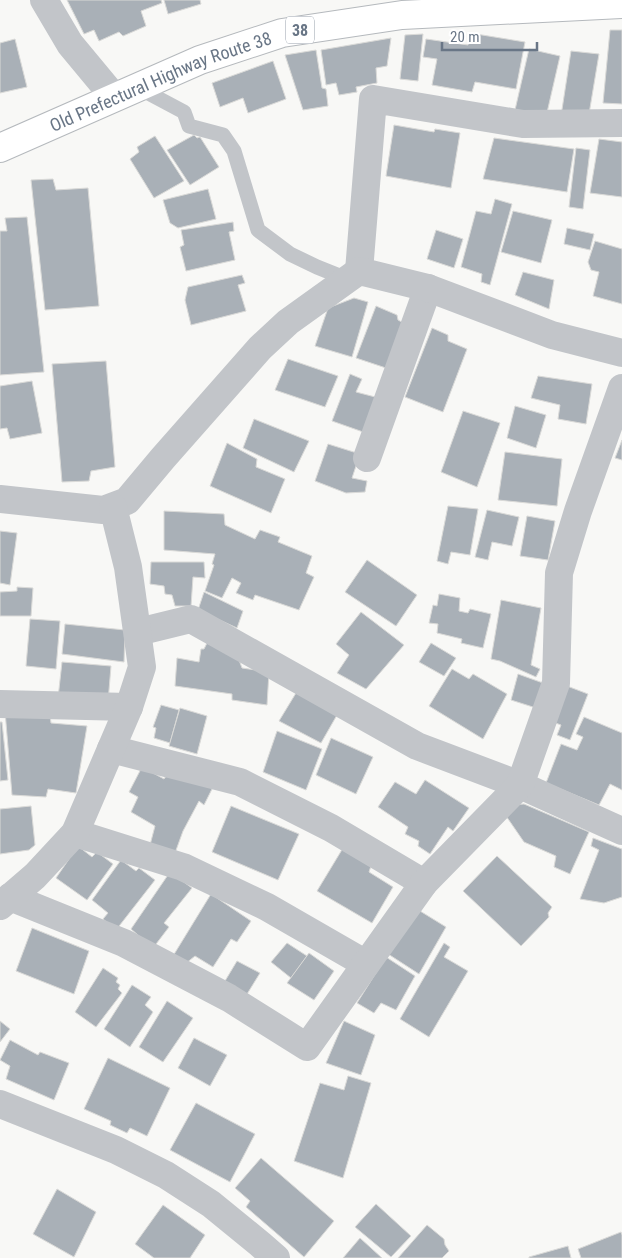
<svg xmlns="http://www.w3.org/2000/svg" width="622" height="1258" font-family="'Roboto Condensed',sans-serif">
  <style>
    .building { fill: #a9b0b7; stroke: #dadad8 }
    .lines { fill: none; stroke-linecap: round; stroke-linejoin: round }
    .primary-casing { stroke: #b5b9bd; stroke-width: 30 }
    .service { stroke: #c2c5c9; stroke-width: 15 }
    .minor { stroke: #c2c5c9; stroke-width: 28 }
    .primary { stroke: #fff; stroke-width: 28 }
    .labels { text-anchor: middle; dominant-baseline: central; stroke-width: 5; stroke-linejoin: round; paint-order: stroke }
    .shield { fill: #fff; stroke: #969faa; stroke-width: 1 }
    .shield-label { font-size: 16px; font-weight: bold; fill: #697686 }
    .street-label { font-size: 18px; fill: #697686; stroke: #fff }
  </style>
  <rect width="100%" height="100%" fill="#f8f8f6"/>
  <!-- building -->
  <g class="building">
    <polygon points="67,0 161,0 162,3 141,11 146,26 123,36 119,32 99,41 94,30 84,34"/>
    <polygon points="164,0 200,0 201,4 168,14"/>
    <polygon points="610,30 622,30 622,104 603,103"/>
    <polygon points="470,33 525,42 516,89 475,82 472,92 432,85 437,59 423,57 426,39 468,45"/>
    <polygon points="423,34 418,81 400,79 405,35"/>
    <polygon points="391,38 387,66 376,68 377,83 356,87 357,92 339,95 336,83 326,85 321,50"/>
    <polygon points="15,39 27,87 0,93 0,43"/>
    <polygon points="529,49 560,56 546,117 515,110"/>
    <polygon points="316,50 322,88 326,89 328,106 303,110 285,55"/>
    <polygon points="571,51 599,54 588,120 561,116"/>
    <polygon points="273,61 286,99 248,113 243,98 220,107 212,83"/>
    <polygon points="394,125 434,132 435,129 460,133 451,188 386,176"/>
    <polygon points="194,135 197,138 200,137 219,167 190,185 167,150"/>
    <polygon points="155,136 184,181 154,198 130,159 139,152 137,147"/>
    <polygon points="494,138 574,149 567,192 483,179"/>
    <polygon points="599,139 622,142 622,197 590,193"/>
    <polygon points="576,148 590,150 583,209 569,207"/>
    <polygon points="53,179 56,190 88,188 99,306 45,310 31,180"/>
    <polygon points="208,189 216,219 178,228 170,223 163,200"/>
    <polygon points="495,199 512,204 490,285 481,282 482,274 461,267 476,211 491,214"/>
    <polygon points="513,211 552,220 541,263 501,252"/>
    <polygon points="27,217 44,372 0,375 0,231 7,231 5,218"/>
    <polygon points="233,222 234,231 229,232 235,260 186,271 180,247 184,245 181,230"/>
    <polygon points="567,228 594,234 590,250 564,244"/>
    <polygon points="436,230 463,239 454,268 427,259"/>
    <polygon points="595,241 622,249 622,304 593,296 599,272 591,270 588,262"/>
    <polygon points="523,272 554,280 549,309 515,295"/>
    <polygon points="242,275 245,283 238,285 246,311 191,325 185,300 188,287"/>
    <polygon points="354,298 368,302 352,357 315,346 328,308"/>
    <polygon points="376,306 397,315 398,320 407,325 389,369 356,358"/>
    <polygon points="432,328 448,335 448,341 467,349 443,412 405,397"/>
    <polygon points="288,359 338,376 325,407 275,390"/>
    <polygon points="106,361 115,467 91,471 89,481 62,482 52,364"/>
    <polygon points="350,374 362,379 356,392 379,398 366,433 332,421"/>
    <polygon points="538,376 592,384 586,424 558,419 560,405 531,398"/>
    <polygon points="32,381 42,433 10,439 7,428 0,429 0,386"/>
    <polygon points="515,406 546,415 536,448 507,438"/>
    <polygon points="463,411 500,423 477,487 441,472"/>
    <polygon points="254,419 309,441 294,472 243,448"/>
    <polygon points="622,440 622,460 615,458"/>
    <polygon points="227,443 257,459 256,467 285,479 271,513 210,486"/>
    <polygon points="328,444 360,454 352,478 367,481 365,492 346,493 315,481"/>
    <polygon points="505,452 562,459 557,506 498,500"/>
    <polygon points="448,506 478,509 470,555 451,552 448,564 437,561"/>
    <polygon points="487,510 519,517 512,546 492,542 488,560 475,557"/>
    <polygon points="164,511 224,514 225,525 255,539 260,530 280,537 278,542 312,556 306,573 314,577 299,610 255,595 253,600 236,593 241,583 232,578 222,598 205,591 214,565 212,564 215,554 164,550"/>
    <polygon points="527,516 555,521 548,560 520,556"/>
    <polygon points="0,531 17,533 10,585 0,583"/>
    <polygon points="367,560 417,595 396,626 345,592"/>
    <polygon points="151,562 204,562 205,578 193,577 191,606 175,606 172,595 165,594 164,586 150,584"/>
    <polygon points="17,587 33,588 31,616 0,616 0,592 17,591"/>
    <polygon points="204,592 243,611 237,628 198,610"/>
    <polygon points="439,594 460,598 459,611 468,613 470,609 491,614 483,648 461,643 462,639 437,633 438,624 429,623 433,605 437,606"/>
    <polygon points="501,600 541,608 531,665 540,669 536,677 500,661 491,659"/>
    <polygon points="361,612 404,645 366,689 337,673 349,655 336,644"/>
    <polygon points="30,619 60,621 56,669 26,666"/>
    <polygon points="65,624 125,630 124,662 62,654"/>
    <polygon points="207,643 239,660 242,668 269,672 267,705 232,700 232,694 175,686 177,658 199,662 201,649 204,649"/>
    <polygon points="431,643 456,658 444,676 419,662"/>
    <polygon points="62,662 111,666 108,702 58,698"/>
    <polygon points="452,669 469,679 473,674 507,694 483,739 429,706"/>
    <polygon points="518,674 543,683 536,708 511,700"/>
    <polygon points="567,686 588,694 570,740 557,735 561,725 553,722"/>
    <polygon points="296,693 337,715 321,743 279,721"/>
    <polygon points="161,705 179,710 170,743 154,738 156,728 153,727"/>
    <polygon points="180,708 207,716 197,754 169,746"/>
    <polygon points="5,711 50,715 51,723 87,726 76,793 48,789 46,797 12,795"/>
    <polygon points="584,717 622,733 622,790 610,784 599,805 546,783 561,744 577,750 583,737 576,734"/>
    <polygon points="0,722 2,722 8,780 0,781"/>
    <polygon points="277,731 322,749 306,790 263,772"/>
    <polygon points="331,738 373,757 356,794 316,775"/>
    <polygon points="142,767 164,779 169,772 214,785 204,805 199,801 183,831 175,853 150,845 155,826 131,812 138,797 129,792"/>
    <polygon points="425,780 469,808 453,831 448,827 430,854 418,846 419,841 405,834 408,827 378,807 395,782 416,794"/>
    <polygon points="524,804 589,832 570,874 554,867 556,856 524,842 504,813 511,805"/>
    <polygon points="31,806 35,845 29,850 0,854 0,809"/>
    <polygon points="231,806 299,834 278,880 212,852"/>
    <polygon points="593,838 622,849 622,897 604,903 580,899 599,850 591,846"/>
    <polygon points="78,846 92,857 97,852 113,864 87,900 56,878"/>
    <polygon points="343,848 371,866 369,872 393,887 372,923 317,891"/>
    <polygon points="497,856 552,907 548,913 549,917 521,946 463,891"/>
    <polygon points="121,860 136,871 139,868 155,880 116,930 103,919 108,913 92,900"/>
    <polygon points="170,872 192,888 164,923 169,927 153,948 131,929"/>
    <polygon points="211,894 251,921 237,942 231,939 213,967 195,956 185,964 173,956"/>
    <polygon points="420,911 446,927 419,974 385,952"/>
    <polygon points="32,928 89,951 74,994 16,971"/>
    <polygon points="287,943 307,956 291,978 271,962"/>
    <polygon points="444,943 450,947 444,957 468,971 429,1037 400,1019"/>
    <polygon points="309,953 334,971 314,1000 287,983"/>
    <polygon points="386,957 415,976 396,1010 381,1003 374,1013 357,1003"/>
    <polygon points="237,961 260,973 244,999 222,986"/>
    <polygon points="103,968 118,978 116,982 120,985 118,989 122,993 96,1027 75,1012"/>
    <polygon points="132,985 151,997 145,1005 153,1012 130,1047 104,1029"/>
    <polygon points="167,1001 193,1018 163,1062 139,1047"/>
    <polygon points="0,1021 10,1029 0,1042"/>
    <polygon points="344,1021 375,1035 361,1075 326,1063"/>
    <polygon points="194,1038 227,1055 210,1086 178,1068"/>
    <polygon points="10,1040 38,1055 40,1052 69,1063 54,1100 6,1079 10,1066 0,1060"/>
    <polygon points="108,1058 170,1088 147,1136 130,1128 127,1133 110,1125 111,1121 84,1109"/>
    <polygon points="348,1076 371,1083 343,1178 294,1161 320,1083 344,1090"/>
    <polygon points="196,1103 255,1134 230,1182 170,1150"/>
    <polygon points="261,1158 334,1221 304,1257 246,1207 250,1201 235,1188"/>
    <polygon points="57,1189 96,1212 74,1257 33,1234"/>
    <polygon points="376,1204 411,1236 391,1257 355,1227"/>
    <polygon points="163,1205 205,1235 190,1258 154,1258 135,1244"/>
    <polygon points="427,1225 444,1239 445,1245 449,1251 442,1258 398,1258"/>
    <polygon points="621,1232 622,1235 622,1258 581,1258 578,1249"/>
    <polygon points="360,1238 382,1258 343,1258"/>
    <polygon points="568,1246 571,1258 529,1258 529,1257"/>
  </g>
  <g class="lines">
    <defs>
      <g id="primary">
        <path id="s1" d="M 0,148 L 200,60 L 282,33 L 402,15 L 622,4"/>
      </g>
    </defs>
    <!-- primary casing -->
    <use href="#primary" class="primary-casing"/>
    <!-- service -->
    <polyline class="service" points="137,87 184,112 189,126 223,135 234,151 258,230 290,254 317,267 347,279"/>
    <!-- minor -->
    <g class="minor">
      <polyline points="44,0 70,44 114,97"/>
      <polyline points="359,271 373,99 523,124 622,123"/>
      <polyline points="367,458 428,288"/>
      <polyline points="0,499 103,510 127,501 163,458 260,348 288,322 359,271 428,288 552,335 622,353"/>
      <polyline points="138,632 191,619 417,746 520,785 622,831"/>
      <polyline points="0,704 129,707"/>
      <polyline points="111,749 240,782 331,828 424,883"/>
      <polyline points="75,833 183,867 267,907 366,964"/>
      <polyline points="10,897 124,943 229,998 307,1047 424,883 520,785 556,683 559,573 578,511 622,388"/>
      <polyline points="0,906 35,876 75,833 129,707 142,667 128,567 113,507"/>
      <polyline points="0,1104 116,1150 166,1175 211,1204 260,1244 276,1258"/>
    </g>
    <!-- primary -->
    <use href="#primary" class="primary"/>
  </g>
  <g class="labels">
    <!-- shield labels -->
    <rect class="shield" x="286" y="16.5" width="28" height="27" rx="4"/>
    <g class="shield-label">
      <text x="300" y="30">38</text>
    </g>
    <!-- street labels -->
    <g class="street-label">
      <text stroke="none"><textPath href="#s1" startOffset="174">Old Prefectural Highway Route 38</textPath></text>
    </g>
  </g>
  <!-- scale -->
  <path d="M442 42v8h95v-8" fill="none" stroke="#697686" stroke-width="2.5"/>
  <text x="450" y="42" font-size="15" fill="#697686" stroke="#ffffff" stroke-width="4" paint-order="stroke">20 m</text>
</svg>
